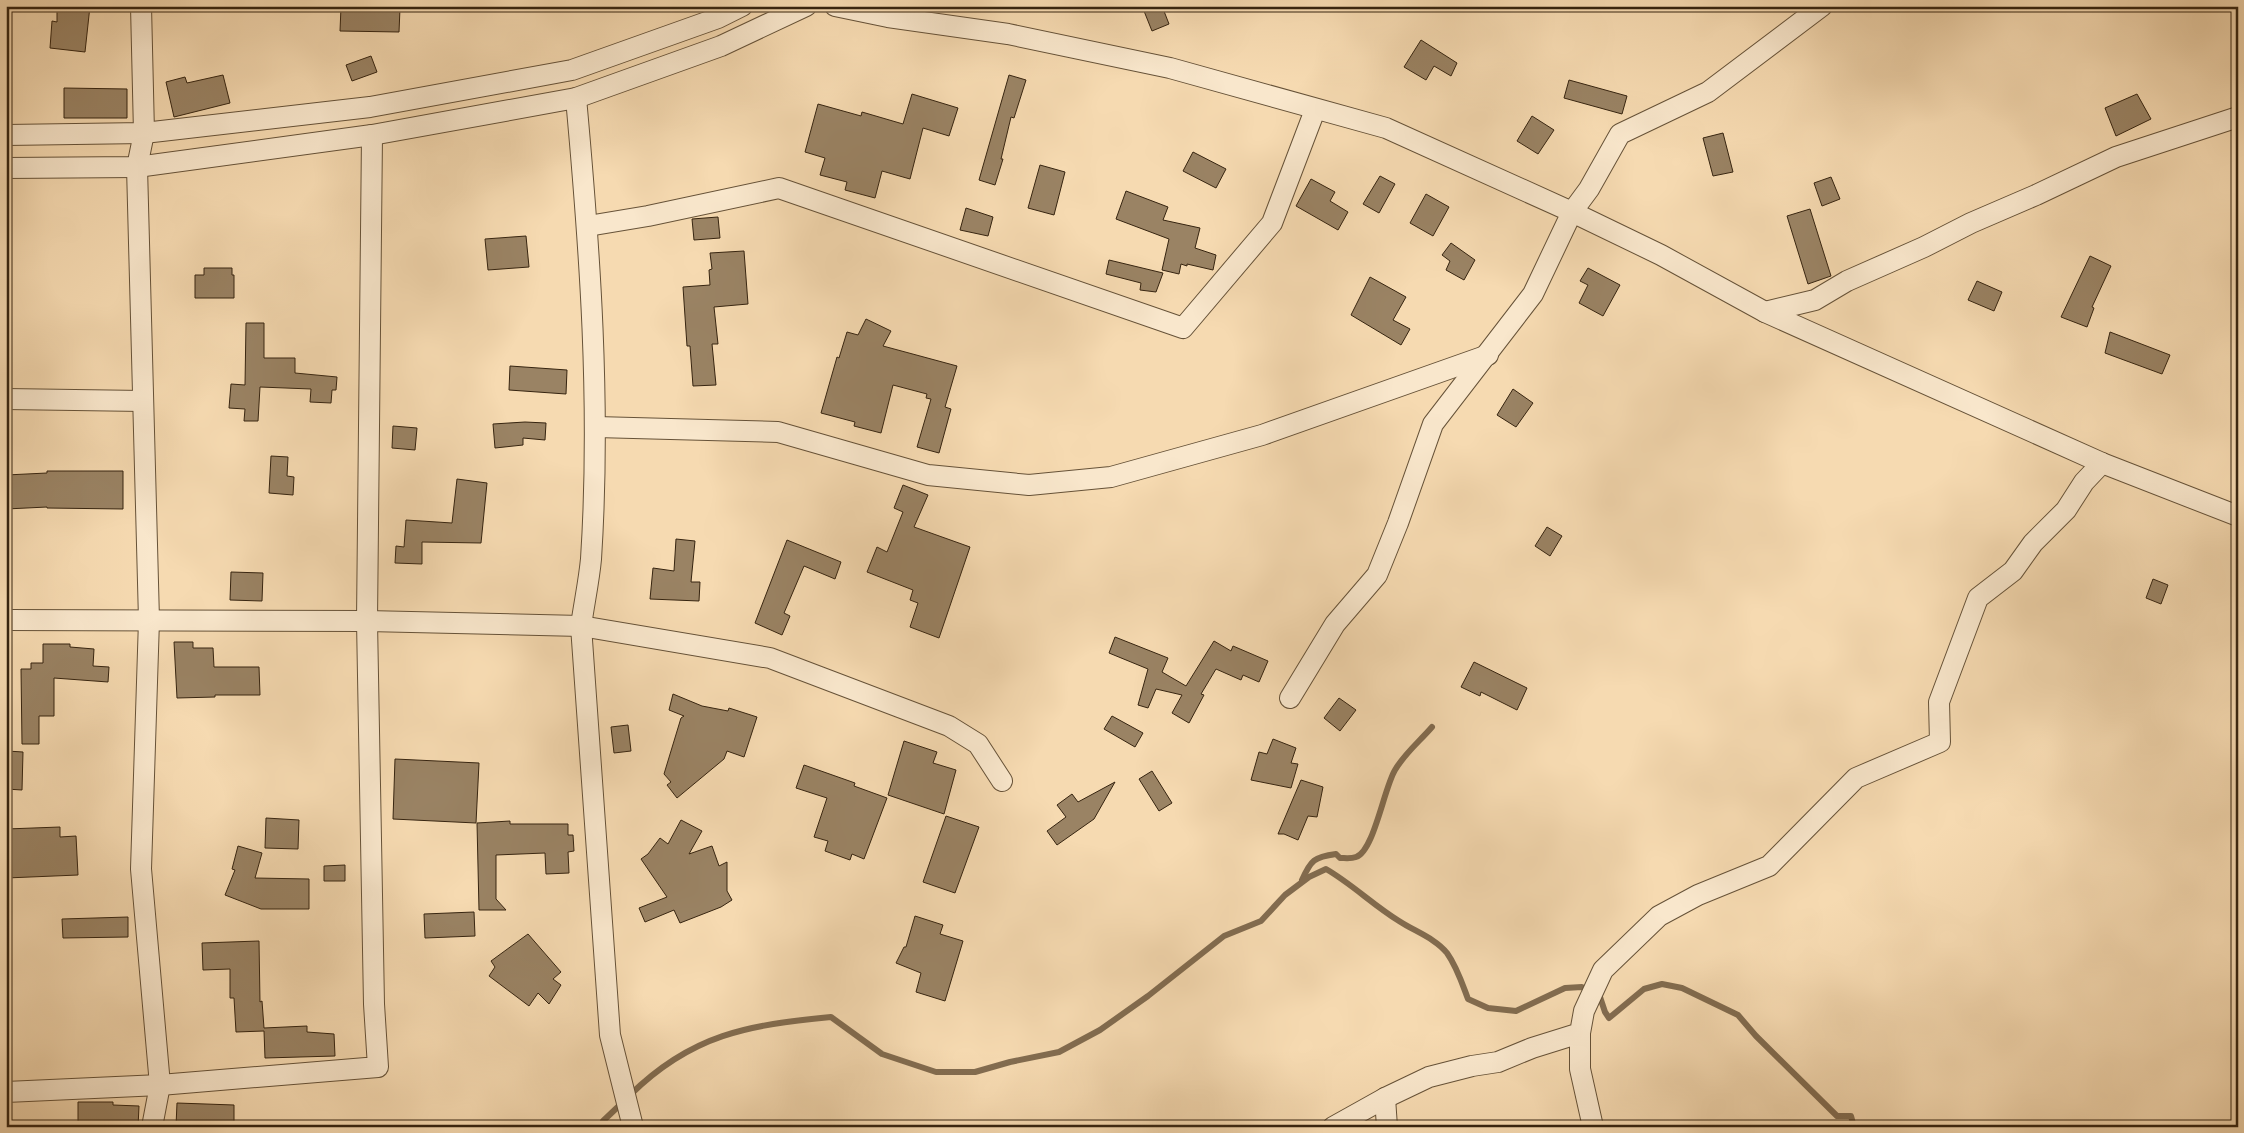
<svg xmlns="http://www.w3.org/2000/svg" width="2244" height="1133" font-family="'Gentium Book Plus',serif">
  <style>
    .lines { fill: none; stroke-linecap: round; stroke-linejoin: round }
    .stream { stroke: #826c50; stroke-width: 6 }
    .building { fill: #9a8364; stroke: #362410 }
    .minor-casing { stroke: #665238; stroke-width: 22 }
    .minor { stroke: #f9e7cc; stroke-width: 20 }
  </style>
  <rect width="100%" height="100%" fill="#f6dab1"/>
  <filter id="stains"><feTurbulence type="fractalNoise" baseFrequency=".004" numOctaves="4"/><feColorMatrix values="0 0 0 0 .2 0 0 0 0 .09 0 0 0 0 .02 0 0 0 .5 -.17"/></filter>
  <radialGradient id="worn" r=".72"><stop offset=".6" stop-color="#630" stop-opacity="0"/><stop offset="1" stop-color="#630" stop-opacity=".3"/></radialGradient>
  <g class="lines">
    <!-- stream -->
    <g class="stream">
      <path d="M 1302,880 C 1311,860 1314,857 1336,854 L 1340,858 C 1345,858 1351,859 1356,857 C 1374,851 1384,788 1395,770 C 1405,753 1419,742 1432,727"/>
      <path d="M 630,1095 C 692,1034 748,1025 831,1017 L 882,1054 L 936,1072 L 975,1072 L 1010,1062 L 1059,1052 L 1100,1030 L 1148,996 L 1224,936 L 1261,921 L 1285,895 L 1309,877 L 1326,869 C 1352,884 1373,905 1399,921 C 1414,931 1435,938 1447,953 C 1457,967 1462,983 1468,999 L 1488,1008 L 1516,1011 L 1565,988 L 1582,987 L 1600,997 L 1605,1012 L 1609,1018 L 1644,989 L 1662,984 L 1682,988 L 1738,1015 L 1756,1036 L 1837,1116 L 1851,1116 L 1854,1127"/>
      <polyline points="600,1127 603,1121 623,1102"/>
    </g>
  </g>
  <!-- building -->
  <g class="building">
    <polygon points="57,6 90,6 85,52 50,48 52,21 57,22"/>
    <polygon points="1142,6 1162,6 1169,24 1152,31"/>
    <polygon points="341,7 400,8 399,32 340,31"/>
    <polygon points="1421,40 1457,63 1451,76 1434,66 1426,80 1404,67"/>
    <polygon points="371,56 377,72 352,81 346,65"/>
    <polygon points="223,75 230,103 174,117 166,82 185,77 187,83"/>
    <polygon points="1009,75 1026,80 1014,118 1011,117 1001,159 1003,159 995,185 979,180"/>
    <polygon points="1569,80 1627,96 1622,114 1564,98"/>
    <polygon points="64,88 127,89 127,118 64,118"/>
    <polygon points="912,94 958,108 949,136 923,128 910,179 882,171 875,198 845,190 847,182 820,175 825,158 805,152 818,104 861,116 862,112 903,124"/>
    <polygon points="2137,94 2151,119 2116,136 2105,108"/>
    <polygon points="1532,116 1554,130 1538,154 1517,141"/>
    <polygon points="1723,133 1733,172 1713,176 1703,138"/>
    <polygon points="1193,152 1226,169 1216,188 1183,171"/>
    <polygon points="1040,165 1065,172 1054,215 1028,208"/>
    <polygon points="1380,176 1395,184 1379,213 1363,204"/>
    <polygon points="1831,177 1840,199 1822,206 1814,183"/>
    <polygon points="1311,179 1335,192 1330,201 1348,212 1338,230 1296,206"/>
    <polygon points="1126,191 1168,207 1163,220 1200,228 1195,248 1216,255 1213,270 1187,264 1187,266 1181,264 1179,274 1162,270 1169,239 1116,219"/>
    <polygon points="1426,194 1449,207 1433,236 1410,223"/>
    <polygon points="966,208 993,217 988,236 960,230"/>
    <polygon points="1810,209 1831,276 1808,284 1787,216"/>
    <polygon points="718,217 720,238 694,240 692,219"/>
    <polygon points="526,236 529,267 488,270 485,239"/>
    <polygon points="1451,243 1475,260 1464,280 1446,270 1450,261 1442,255"/>
    <polygon points="744,251 748,304 714,307 718,344 712,344 716,385 693,386 690,346 687,346 683,287 710,285 709,270 712,269 710,253"/>
    <polygon points="2090,256 2111,266 2092,307 2094,308 2087,327 2061,317"/>
    <polygon points="1109,260 1163,273 1156,292 1140,290 1141,283 1106,274"/>
    <polygon points="204,268 232,268 232,275 234,275 234,298 195,298 195,275 204,275"/>
    <polygon points="1588,268 1620,285 1603,316 1579,303 1588,285 1580,281"/>
    <polygon points="1370,277 1406,297 1393,320 1410,329 1401,345 1351,315"/>
    <polygon points="1977,281 2002,292 1994,311 1968,300"/>
    <polygon points="866,319 891,331 883,346 957,366 945,407 951,409 939,453 917,447 931,399 926,398 927,394 893,385 881,433 854,426 855,422 821,413 837,357 839,358 847,332 858,335"/>
    <polygon points="246,323 264,323 264,358 295,358 295,373 337,377 336,390 332,390 331,403 310,402 311,389 260,387 258,421 244,421 245,409 229,408 231,384 245,385"/>
    <polygon points="2110,332 2170,355 2162,374 2105,353"/>
    <polygon points="510,366 567,370 566,394 509,390"/>
    <polygon points="1513,389 1533,403 1516,427 1497,415"/>
    <polygon points="525,422 546,423 545,440 523,438 523,445 495,448 493,424"/>
    <polygon points="393,426 417,428 415,450 392,448"/>
    <polygon points="271,456 288,457 287,476 294,477 293,495 269,493"/>
    <polygon points="47,471 123,471 123,509 47,508 47,507 6,509 6,475 47,473"/>
    <polygon points="457,479 487,483 481,543 422,542 422,564 395,563 396,546 404,547 406,520 452,523"/>
    <polygon points="903,485 928,495 914,527 970,547 939,638 910,627 918,603 910,600 913,590 867,572 877,547 887,552 903,512 894,508"/>
    <polygon points="1547,527 1562,536 1550,556 1535,546"/>
    <polygon points="676,539 695,541 691,582 700,582 699,601 650,599 653,568 674,571"/>
    <polygon points="787,540 841,562 835,579 804,566 784,613 790,616 782,635 755,623"/>
    <polygon points="231,572 263,573 262,601 230,600"/>
    <polygon points="2153,579 2168,585 2161,604 2146,598"/>
    <polygon points="1115,637 1168,658 1162,672 1186,686 1214,641 1231,651 1233,646 1268,661 1259,682 1243,675 1241,680 1216,669 1201,694 1204,695 1189,723 1172,713 1182,695 1156,689 1148,708 1138,705 1148,669 1109,653"/>
    <polygon points="174,642 193,642 193,648 213,648 214,667 259,667 260,695 215,695 215,697 177,698"/>
    <polygon points="43,644 70,644 70,647 94,649 93,666 109,667 108,682 54,678 54,716 39,716 39,744 22,744 21,669 31,669 31,663 43,663"/>
    <polygon points="1474,662 1527,688 1517,710 1481,692 1480,696 1461,687"/>
    <polygon points="673,694 702,706 728,711 729,708 757,717 744,757 727,751 724,759 677,798 667,785 671,782 664,774 681,718 684,716 669,710"/>
    <polygon points="1339,698 1356,710 1340,731 1324,718"/>
    <polygon points="1112,716 1143,733 1135,747 1104,729"/>
    <polygon points="628,725 631,751 614,753 611,727"/>
    <polygon points="1273,739 1296,748 1291,763 1298,764 1291,788 1251,780 1259,752 1267,754"/>
    <polygon points="904,741 937,752 933,763 956,770 944,814 888,795"/>
    <polygon points="7,751 23,752 22,790 6,789"/>
    <polygon points="395,759 479,763 476,823 393,819"/>
    <polygon points="804,765 855,783 854,786 887,798 864,859 852,854 850,860 825,851 828,841 814,837 827,798 796,788"/>
    <polygon points="1152,771 1172,803 1159,811 1139,779"/>
    <polygon points="1301,780 1323,787 1317,817 1308,816 1298,840 1284,834 1278,834"/>
    <polygon points="1115,782 1094,819 1057,845 1047,831 1066,817 1057,805 1072,794 1078,802"/>
    <polygon points="946,816 979,827 955,893 923,882"/>
    <polygon points="266,818 299,820 298,849 265,848"/>
    <polygon points="681,820 702,831 689,854 712,846 719,866 727,862 727,891 732,900 721,907 680,923 674,910 645,922 639,908 667,897 641,859 648,854 660,838 668,844"/>
    <polygon points="510,821 510,824 568,824 568,835 573,835 574,851 568,852 569,873 546,874 545,853 496,855 496,899 506,910 479,910 477,823"/>
    <polygon points="60,827 60,837 76,836 78,875 6,878 6,829"/>
    <polygon points="238,846 262,853 255,878 309,879 309,909 261,909 225,895 235,870 232,869"/>
    <polygon points="345,865 345,881 324,881 324,866"/>
    <polygon points="474,912 475,936 425,938 424,914"/>
    <polygon points="915,916 943,925 940,934 963,941 945,1001 916,992 921,973 896,963 904,947 906,947"/>
    <polygon points="128,917 128,937 63,938 62,919"/>
    <polygon points="528,934 561,972 553,979 561,985 549,1004 538,993 529,1006 489,976 495,967 491,961"/>
    <polygon points="259,941 260,1002 262,1001 264,1028 307,1026 307,1032 334,1034 335,1056 265,1058 264,1031 236,1032 234,998 230,998 230,969 203,970 202,943"/>
    <polygon points="78,1102 113,1102 113,1105 139,1106 138,1127 78,1127"/>
    <polygon points="177,1103 234,1105 234,1127 176,1126"/>
  </g>
  <g class="lines">
    <defs>
      <g id="minor">
        <polyline points="141,6 144,133 137,167 149,620 141,869 160,1085 152,1127"/>
        <polyline points="835,6 888,17 1008,34 1170,68 1386,128 1572,212 1661,255 1765,312 2102,463 2238,516"/>
        <path d="M 576,98 C 590,251 601,405 591,559 C 589,581 584,604 581,626 L 610,1035 L 633,1127"/>
        <polyline points="6,135 144,133 370,107 572,70 718,18 742,6"/>
        <polyline points="6,168 137,167 372,135 576,98 721,46 806,6"/>
        <polyline points="588,226 648,216 779,188 1183,328 1272,223 1315,110"/>
        <polyline points="1765,312 1815,300 1847,281 1924,247 1971,223 2036,195 2116,157 2238,117"/>
        <polyline points="6,399 143,401"/>
        <polyline points="596,427 778,432 928,475 1029,485 1111,477 1262,435 1488,355"/>
        <polyline points="6,620 367,621 581,626 770,658 949,726 978,744 1002,781"/>
        <polyline points="1290,698 1335,624 1377,575 1398,523 1433,424 1533,294 1572,212 1589,189 1620,134 1708,92 1822,6"/>
        <polyline points="1580,1033 1580,1069 1593,1127"/>
        <polyline points="6,1092 160,1085 378,1067 374,1004 367,621 372,135"/>
        <polyline points="1385,1098 1387,1127"/>
        <polyline points="1333,1127 1385,1098 1429,1077 1472,1066 1498,1062 1532,1048 1580,1033 1584,1011 1603,970 1659,916 1698,895 1769,866 1856,778 1940,742 1939,702 1978,598 2013,571 2033,543 2066,510 2084,482 2102,463"/>
      </g>
    </defs>
    <!-- minor casing -->
    <use href="#minor" class="minor-casing"/>
    <!-- minor -->
    <use href="#minor" class="minor"/>
  </g>
  <!-- margin -->
  <rect width="2244" height="1133" fill="none" stroke="#f6dab1" stroke-width="25"/>
  <rect x="8" y="8" width="2229" height="1118" fill="none" stroke="#362410" stroke-width="2.5"/>
  <rect x="12" y="12" width="2219" height="1108" fill="none" stroke="#362410"/>
  <rect width="100%" height="100%" filter="url(#stains)"/>
  <rect width="100%" height="100%" fill="url(#worn)"/>
</svg>
